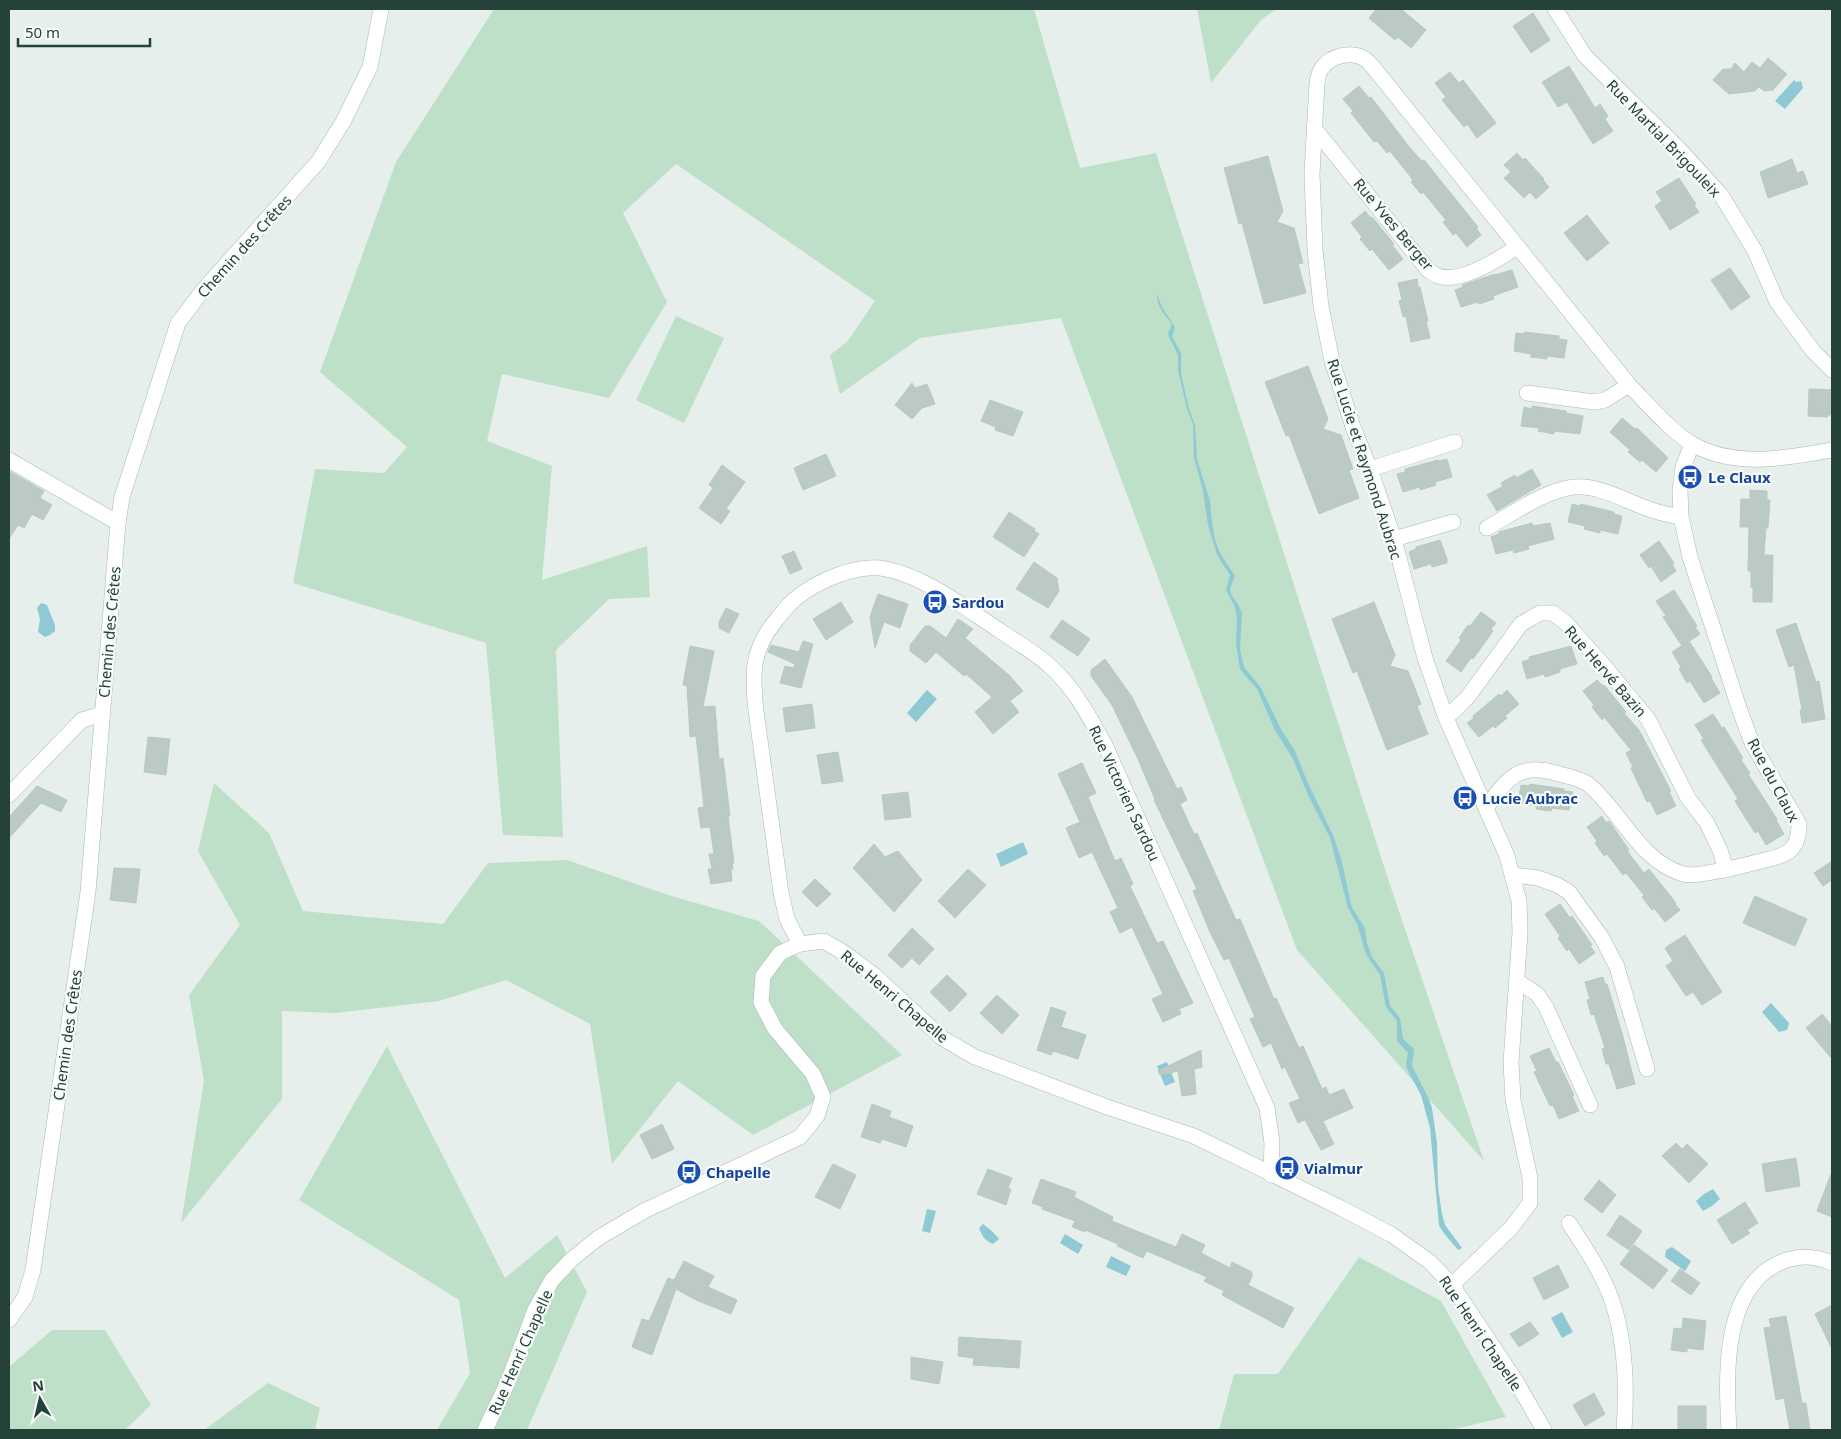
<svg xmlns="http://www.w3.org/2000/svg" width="1841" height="1439" font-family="'Noto Sans',sans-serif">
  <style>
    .green { fill: #bfe0c8 }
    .water { fill: #8ec9d4 }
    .building { fill: #bbcac4; stroke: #b8c9c2 }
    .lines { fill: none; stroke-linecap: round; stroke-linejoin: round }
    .minor-casing { stroke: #a8b8b2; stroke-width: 16 }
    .minor { stroke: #fff; stroke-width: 15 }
    .labels { text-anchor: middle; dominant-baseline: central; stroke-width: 4.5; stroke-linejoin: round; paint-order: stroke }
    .street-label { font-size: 15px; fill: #24423a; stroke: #f7fbf9 }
    .transit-label { font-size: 15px; font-weight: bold; fill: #164399; stroke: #f7fbf9; text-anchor: start }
  </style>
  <rect width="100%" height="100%" fill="#e6efeb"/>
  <!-- green -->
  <g class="green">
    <polygon points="494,9 1034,9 1080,168 1156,153 1389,882 1484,1161 1297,950 1061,318 920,338 840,394 830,355 847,342 875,301 676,164 623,213 667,302 609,398 502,374 487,441 552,466 542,580 647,546 650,597 609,599 556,650 563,837 503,835 486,643 293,583 315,469 384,473 407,447 320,372 396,162"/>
    <polygon points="1197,9 1276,9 1261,20 1211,83"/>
    <polygon points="676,316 724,338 684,423 636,400"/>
    <polygon points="214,783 269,833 303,911 443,924 488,863 567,860 668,895 759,921 902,1055 753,1135 678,1081 612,1164 590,1024 506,980 439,1001 335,1013 282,1011 282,1099 181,1223 204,1081 189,995 240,925 198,851"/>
    <polygon points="387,1046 505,1278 557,1235 587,1292 527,1430 437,1430 470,1373 459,1300 299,1200"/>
    <polygon points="1359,1257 1441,1301 1506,1417 1450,1430 1219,1430 1234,1374 1278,1374"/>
    <polygon points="52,1330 105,1330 151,1405 125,1430 9,1430 9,1367"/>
    <polygon points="268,1383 320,1408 315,1430 204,1430"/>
  </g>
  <!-- water -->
  <g class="water">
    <polygon points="1794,80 1796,82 1801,81 1803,88 1785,109 1775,101"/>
    <path d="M 1157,294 L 1162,307 L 1175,327 L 1172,337 L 1181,353 L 1181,374 L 1189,409 L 1195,425 L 1197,459 L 1210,501 L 1212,522 L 1215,540 L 1220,553 L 1235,576 L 1230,589 L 1231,594 L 1239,606 L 1242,613 L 1240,649 L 1244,667 L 1261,688 L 1282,731 L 1295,751 L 1307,781 L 1333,835 L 1341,858 L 1352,908 L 1365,928 L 1367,943 L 1372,957 L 1384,973 L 1390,1006 L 1400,1018 L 1403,1039 L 1414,1049 L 1412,1066 L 1429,1099 L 1432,1108 L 1437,1143 L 1438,1187 L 1442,1214 L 1445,1225 L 1462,1248 L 1458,1250 C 1452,1242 1443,1234 1439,1225 L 1430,1128 L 1421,1095 L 1407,1069 L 1406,1063 L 1408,1053 L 1397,1041 L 1397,1021 L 1386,1007 L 1380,975 L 1366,954 L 1357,924 L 1348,908 L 1330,838 L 1308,795 L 1293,759 L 1275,730 L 1257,689 L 1240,669 L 1236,644 L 1237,619 L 1235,607 L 1226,590 L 1230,575 L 1217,555 L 1208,525 L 1203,491 L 1194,457 L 1193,424 L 1187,409 L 1178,370 L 1178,355 L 1169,337 L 1168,333 L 1172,324 C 1165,315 1156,306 1157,294 Z"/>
    <polygon points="41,603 47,605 55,625 55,631 50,635 45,637 38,632 40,619 37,608"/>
    <polygon points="927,690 937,699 916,722 907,713"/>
    <polygon points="1023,842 1028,854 1001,867 996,854"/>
    <polygon points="1771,1003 1789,1023 1787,1030 1779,1032 1762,1012"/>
    <polygon points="1167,1062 1175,1082 1165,1086 1157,1066"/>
    <polygon points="1713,1189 1720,1199 1712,1206 1703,1211 1696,1201 1704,1194"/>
    <polygon points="927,1209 936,1211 930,1233 922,1231"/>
    <path d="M 983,1224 L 992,1231 L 999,1239 L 993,1244 C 985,1241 982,1236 979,1228 Z"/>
    <polygon points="1065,1234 1083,1245 1078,1254 1060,1243"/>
    <polygon points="1672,1247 1691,1261 1685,1271 1665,1257 1666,1250"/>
    <polygon points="1111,1256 1131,1266 1126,1276 1106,1267"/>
    <polygon points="1562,1312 1573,1332 1562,1338 1551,1318"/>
  </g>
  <!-- building -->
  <g class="building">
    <polygon points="1376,9 1401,9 1426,30 1411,48 1398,37 1395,40 1369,18"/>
    <polygon points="1533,13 1550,40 1531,53 1513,26"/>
    <polygon points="1768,58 1787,74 1773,90 1764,91 1759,87 1755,91 1729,94 1713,80 1723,69 1731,69 1735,63 1744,72 1752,62 1760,68"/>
    <polygon points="1569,66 1595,108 1600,104 1608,116 1605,119 1613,131 1593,144 1567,102 1558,107 1542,82"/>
    <polygon points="1450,72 1459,83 1463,80 1496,123 1477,138 1467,124 1464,127 1442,100 1446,97 1435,83"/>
    <polygon points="1359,86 1369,98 1371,97 1410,148 1422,161 1424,160 1478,227 1476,228 1481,235 1467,247 1456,233 1453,235 1443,222 1446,220 1423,192 1421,194 1411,182 1413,180 1390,151 1387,153 1377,141 1374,142 1351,113 1353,111 1343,99"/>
    <polygon points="1517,153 1523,160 1525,158 1544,179 1543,180 1549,187 1536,199 1530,192 1524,198 1504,178 1511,172 1504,165"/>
    <polygon points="1268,156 1283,211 1277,222 1294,228 1303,263 1298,264 1306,293 1264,304 1242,223 1239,224 1224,168"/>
    <polygon points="1792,159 1797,173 1803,171 1808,184 1768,198 1760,172"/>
    <polygon points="1679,178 1696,204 1694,205 1699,212 1670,230 1655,206 1662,201 1656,192"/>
    <polygon points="1365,211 1371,218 1372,217 1394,244 1392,245 1403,259 1389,270 1372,249 1370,251 1360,239 1362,237 1351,223"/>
    <polygon points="1587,215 1609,243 1587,261 1564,233"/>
    <polygon points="1730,268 1750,297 1731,310 1711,280"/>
    <polygon points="1512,270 1518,287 1493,296 1494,299 1479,304 1478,302 1461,307 1455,290 1463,287 1462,285 1495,274 1495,275"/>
    <polygon points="1417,279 1418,287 1420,287 1428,321 1426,321 1430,338 1411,342 1406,316 1403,317 1399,301 1402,300 1398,283"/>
    <polygon points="1524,332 1559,336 1559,339 1567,340 1564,358 1547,356 1547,359 1531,357 1531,354 1514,351 1516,333 1524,334"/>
    <polygon points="1308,366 1328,419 1323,429 1341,435 1353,469 1349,470 1359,498 1319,514 1289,435 1286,436 1265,382"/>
    <polygon points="912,383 915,388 927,384 935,404 922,408 912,419 895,405"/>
    <polygon points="1809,389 1832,390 1832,413 1827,417 1808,416"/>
    <polygon points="990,400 1023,412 1013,436 995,430 996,427 981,421"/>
    <polygon points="1532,406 1566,411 1566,413 1583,416 1580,434 1554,431 1554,434 1538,431 1539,428 1521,426 1524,407 1532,409"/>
    <polygon points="1622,418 1635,429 1637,428 1668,458 1656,472 1642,460 1640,462 1628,452 1630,450 1610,432"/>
    <polygon points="826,454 836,476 803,490 794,468"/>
    <polygon points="1447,459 1452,477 1435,482 1436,485 1420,490 1420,487 1403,492 1397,474 1405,472 1405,469 1438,460 1439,461"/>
    <polygon points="722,465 745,482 726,509 730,511 721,524 699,508 713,488 709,485"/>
    <polygon points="1532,469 1541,485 1497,511 1487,495 1503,486 1501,483 1515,475 1516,478"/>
    <polygon points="9,471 44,491 40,498 52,505 43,520 32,514 24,528 18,525 9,539"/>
    <polygon points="1750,490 1767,491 1767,500 1770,500 1768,528 1766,528 1764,555 1773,555 1772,602 1753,602 1753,588 1751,587 1751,571 1748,571 1749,527 1740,527 1741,499 1750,499"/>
    <polygon points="1572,504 1580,506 1581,504 1614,512 1614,514 1622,516 1618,534 1600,530 1600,533 1584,529 1585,526 1568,522"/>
    <polygon points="1009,512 1035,529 1034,531 1039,534 1024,557 993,537"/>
    <polygon points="1532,523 1533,526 1550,523 1554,539 1528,546 1529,549 1514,553 1513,550 1496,554 1491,537 1499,534 1499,532"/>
    <polygon points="1440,540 1447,559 1447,563 1432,567 1431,564 1414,569 1409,552 1416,549 1416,547"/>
    <polygon points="1659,541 1674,563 1672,564 1676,571 1661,582 1651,566 1649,568 1640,555"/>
    <polygon points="794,551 802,569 790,574 782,556"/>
    <polygon points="1034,562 1057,578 1059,591 1048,608 1016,589"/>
    <polygon points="1674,590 1697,626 1695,627 1700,634 1682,646 1663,617 1666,616 1656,601"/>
    <polygon points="878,594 908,604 900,628 884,622 875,648 870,617"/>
    <polygon points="841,602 853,622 826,640 813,619"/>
    <polygon points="1374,602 1395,655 1390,666 1408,671 1421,704 1417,706 1428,734 1387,750 1357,671 1353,673 1332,619"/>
    <polygon points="726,608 739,614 729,633 719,628 719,622"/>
    <polygon points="1481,612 1496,623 1491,629 1493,631 1473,659 1471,658 1461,672 1446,661 1461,640 1459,638 1468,625 1470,626"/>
    <polygon points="958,619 973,629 965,638 1009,675 1023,691 1010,701 1019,712 993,734 975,712 992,697 966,674 964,676 936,652 926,663 910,651 910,645 925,626 930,626 946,638"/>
    <polygon points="1062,620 1090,639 1078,656 1050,637"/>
    <polygon points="1796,623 1816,682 1819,681 1825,719 1802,723 1800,710 1802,710 1794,665 1789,667 1776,630"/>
    <polygon points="803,641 813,644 801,688 780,683 785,666 794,668 795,664 768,652 771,645 799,652"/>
    <polygon points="1689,641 1712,677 1711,678 1720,693 1704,703 1690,681 1687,683 1679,669 1681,667 1672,652"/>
    <polygon points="690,646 714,651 703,707 715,706 719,759 723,758 730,816 728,816 734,863 732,863 733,869 731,869 732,881 711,884 708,869 712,869 709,854 714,854 710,827 701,828 698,808 704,807 696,736 690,737 687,686 683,685"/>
    <polygon points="1571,646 1577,664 1560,669 1560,672 1545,677 1544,674 1527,679 1522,662 1530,659 1529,657"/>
    <polygon points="1105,659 1132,697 1177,789 1181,787 1187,800 1180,804 1194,834 1197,833 1236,920 1240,919 1274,999 1276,998 1299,1048 1303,1046 1322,1089 1326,1087 1329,1095 1344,1089 1353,1108 1323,1121 1334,1144 1321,1150 1305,1120 1298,1123 1289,1103 1300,1099 1285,1067 1282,1069 1271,1043 1263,1047 1250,1019 1255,1017 1229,958 1224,960 1210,932 1193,891 1197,889 1154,800 1155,799 1137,757 1112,705 1091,676 1091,670"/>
    <polygon points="1597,680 1603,686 1604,685 1626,712 1624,713 1639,730 1671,791 1669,792 1676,806 1657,815 1650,801 1647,802 1631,768 1633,767 1626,753 1631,750 1604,717 1602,720 1592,707 1594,705 1583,691"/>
    <polygon points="1507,690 1519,704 1505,716 1507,718 1495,728 1493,726 1479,737 1467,723 1474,718 1473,716 1499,694 1501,696"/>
    <polygon points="812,704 815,728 786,732 783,708"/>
    <polygon points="1713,714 1722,728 1724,727 1743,758 1741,760 1750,773 1748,774 1777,819 1776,820 1784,834 1766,845 1758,831 1755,833 1735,801 1738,799 1701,740 1704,739 1695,725"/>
    <polygon points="148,737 170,739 166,775 144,772"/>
    <polygon points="838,752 843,781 822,784 817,755"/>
    <polygon points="1082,763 1096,793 1088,797 1115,861 1121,858 1133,884 1130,886 1157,943 1163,941 1193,1003 1179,1009 1181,1014 1163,1022 1152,999 1163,994 1132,927 1120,933 1110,912 1118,908 1092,852 1079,858 1066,828 1080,822 1058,774"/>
    <polygon points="1530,784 1564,789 1564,791 1573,792 1569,810 1552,808 1551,811 1536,809 1536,806 1518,803 1521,785 1529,786"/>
    <polygon points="37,786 67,800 61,812 41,803 9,838 9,817"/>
    <polygon points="908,792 911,817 885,820 882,795"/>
    <polygon points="1602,816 1606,823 1609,821 1629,850 1627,851 1644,873 1649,869 1676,903 1675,904 1680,910 1665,922 1654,908 1652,910 1642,897 1644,895 1626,873 1623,875 1607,854 1604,856 1595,843 1597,841 1587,827"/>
    <polygon points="874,844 885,857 898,851 922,880 894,912 853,868"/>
    <polygon points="1832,861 1832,880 1823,886 1814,873"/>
    <polygon points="114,868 140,869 136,903 110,900"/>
    <polygon points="968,869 986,885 955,918 938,901"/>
    <polygon points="815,879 831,894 817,907 802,892"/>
    <polygon points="1755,896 1807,919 1795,946 1743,923"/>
    <polygon points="1560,904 1570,918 1572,916 1592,945 1590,946 1595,953 1579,964 1569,949 1567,951 1558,938 1560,936 1545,914"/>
    <polygon points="912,928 934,949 919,965 912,958 902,968 888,955"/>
    <polygon points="1685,935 1722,992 1702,1005 1693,992 1686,996 1666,966 1673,961 1665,948"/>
    <polygon points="947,975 967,994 950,1012 930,992"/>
    <polygon points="1603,977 1605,984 1607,984 1622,1033 1635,1084 1617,1089 1609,1064 1606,1064 1602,1049 1605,1048 1594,1014 1591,1015 1587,1000 1590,999 1585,982"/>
    <polygon points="997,995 1019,1015 1002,1034 980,1013"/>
    <polygon points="1051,1007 1066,1012 1061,1027 1086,1035 1078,1059 1053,1051 1051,1055 1037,1050"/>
    <polygon points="1822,1014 1832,1026 1832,1059 1806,1028"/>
    <polygon points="1549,1048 1556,1062 1558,1062 1574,1095 1572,1096 1579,1111 1559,1119 1553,1105 1550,1106 1534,1072 1537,1071 1530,1056"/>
    <polygon points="1201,1050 1202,1067 1194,1069 1196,1094 1182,1096 1178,1071 1160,1075 1158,1071"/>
    <polygon points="872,1104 891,1111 889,1117 913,1126 906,1147 882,1139 880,1143 861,1137"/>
    <polygon points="662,1124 674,1149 652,1159 640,1135"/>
    <polygon points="1676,1143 1682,1149 1687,1144 1708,1164 1689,1183 1662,1156"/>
    <polygon points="1796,1158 1800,1186 1766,1192 1762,1164"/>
    <polygon points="833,1164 856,1175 840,1209 815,1197"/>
    <polygon points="988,1169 1012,1178 1008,1188 1011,1189 1006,1205 977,1194"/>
    <polygon points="1831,1174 1832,1174 1832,1217 1817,1211"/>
    <polygon points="1041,1179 1076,1192 1074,1197 1113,1217 1112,1221 1176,1247 1182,1234 1205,1245 1201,1253 1230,1268 1232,1262 1252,1272 1252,1277 1248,1285 1294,1308 1283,1328 1222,1295 1224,1291 1204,1281 1207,1277 1147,1251 1143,1258 1117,1246 1118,1244 1085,1230 1085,1232 1072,1227 1075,1221 1042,1209 1043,1207 1032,1203"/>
    <polygon points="1599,1180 1616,1195 1602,1213 1584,1199"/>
    <polygon points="1745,1202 1758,1223 1747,1230 1750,1233 1732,1244 1717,1220"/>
    <polygon points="1620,1215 1642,1231 1629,1250 1607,1235"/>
    <polygon points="1634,1245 1668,1270 1653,1289 1620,1264"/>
    <polygon points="684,1261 714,1276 708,1287 737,1300 731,1314 698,1301 676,1289 652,1355 632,1347 642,1319 649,1321 668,1278 674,1280"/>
    <polygon points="1558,1265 1569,1287 1544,1300 1533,1278"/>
    <polygon points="1680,1269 1700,1283 1691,1295 1671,1281"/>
    <polygon points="1832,1305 1832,1349 1815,1314"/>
    <polygon points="1786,1316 1802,1403 1806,1403 1810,1430 1790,1430 1784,1398 1776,1400 1764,1328 1771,1327 1769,1319"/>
    <polygon points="1683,1318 1706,1321 1703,1350 1687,1348 1687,1352 1671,1350 1674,1328 1682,1329"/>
    <polygon points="1530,1322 1539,1334 1519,1347 1510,1334"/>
    <polygon points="959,1337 1021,1341 1019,1368 973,1365 974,1358 958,1356"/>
    <polygon points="911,1357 943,1362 939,1384 911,1379"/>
    <polygon points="1594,1393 1605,1414 1585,1426 1573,1405"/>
    <rect x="1678" y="1406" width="28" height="24"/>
  </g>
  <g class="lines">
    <defs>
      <g id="minor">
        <polyline points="1555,9 1585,56 1680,150 1721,195 1755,251 1777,302 1813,351 1832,370"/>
        <path d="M 1314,128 L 1428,270 C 1431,272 1435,275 1438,276 C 1460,284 1499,259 1517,247"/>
        <polyline points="1527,393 1594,402 1605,400 1629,385"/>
        <polyline points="9,460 118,523"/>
        <polyline points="1370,469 1455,442"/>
        <path d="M 1487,528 C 1514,513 1543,491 1574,487 C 1599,484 1631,504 1655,511 C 1663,514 1673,515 1681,517"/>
        <polyline points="1394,539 1453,522"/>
        <polyline points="1446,718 1467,698 1521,624 1540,613 1553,613 1566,623 1606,668 1648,719 1688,798 1707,823 1720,850 1726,870"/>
        <polyline points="9,795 82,720 102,714"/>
        <path d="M 1486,808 C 1506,780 1518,762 1556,773 C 1566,776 1579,778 1588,784 C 1621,811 1638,860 1683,874 C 1696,878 1750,864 1765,860 C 1789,855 1799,849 1799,824 L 1752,743 L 1739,708 L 1690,557 L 1681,517 L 1680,490 L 1683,467 L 1692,444"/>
        <polyline points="1513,875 1538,878 1557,885 1569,892 1602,938 1617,967 1647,1069"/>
        <path d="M 800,944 L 787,919 L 781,893 L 756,711 C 752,673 751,650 777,619 C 783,612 788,605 795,599 C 817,581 857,563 886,569 C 926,577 965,608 999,630 C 1016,642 1036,653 1051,667 C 1075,689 1090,718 1105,745 L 1267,1108 L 1272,1143 L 1271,1175"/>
        <polyline points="1517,981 1537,994 1546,1007 1590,1105"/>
        <path d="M 1569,1223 C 1585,1248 1604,1275 1613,1304 C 1626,1344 1627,1388 1624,1430"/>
        <path d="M 1452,1285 L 1511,1228 L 1530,1203 L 1530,1178 L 1513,1100 L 1511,1062 L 1520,932 L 1519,901 L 1507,856 L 1446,718 L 1425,658 L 1394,539 L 1370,469 L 1353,427 L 1332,361 L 1321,306 L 1315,250 L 1312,174 L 1317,83 C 1318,78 1319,71 1322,68 C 1331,55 1352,51 1365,59 C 1368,61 1371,65 1373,67 L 1629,385 C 1648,404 1671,432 1694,445 C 1736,468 1788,458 1832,450"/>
        <polyline points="9,1320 25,1297 33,1270 88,892 118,523 122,497 178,323 204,289 318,162 343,122 370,67 381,9"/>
        <polyline points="485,1430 508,1382 535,1310 552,1280 571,1260 598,1238 644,1211 800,1137 817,1116 823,1097 813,1074 775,1029 761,1002 763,976 780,953 800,944 824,941 846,954 874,975 942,1038 975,1057 1107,1107 1194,1136 1341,1208 1392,1235 1430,1262 1452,1285 1517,1383 1544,1430"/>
        <path d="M 1729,1430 C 1726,1378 1722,1291 1777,1264 C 1796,1255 1813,1255 1832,1263"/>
      </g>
    </defs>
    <!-- minor casing -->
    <use href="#minor" class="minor-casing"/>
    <!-- minor -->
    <use href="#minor" class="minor"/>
  </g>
  <!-- icons -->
  <defs>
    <symbol id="bus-disc" viewBox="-11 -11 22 22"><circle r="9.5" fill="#1a4fb4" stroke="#f7fbf9"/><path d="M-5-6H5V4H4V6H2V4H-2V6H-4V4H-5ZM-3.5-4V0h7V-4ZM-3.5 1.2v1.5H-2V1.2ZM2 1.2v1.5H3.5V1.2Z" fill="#fff"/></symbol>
  </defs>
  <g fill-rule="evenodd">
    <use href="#bus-disc" x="1676" y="463" width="28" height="28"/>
    <use href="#bus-disc" x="921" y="588" width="28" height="28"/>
    <use href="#bus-disc" x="1451" y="784" width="28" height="28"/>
    <use href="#bus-disc" x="1273" y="1154" width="28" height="28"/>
    <use href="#bus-disc" x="675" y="1158" width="28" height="28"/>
  </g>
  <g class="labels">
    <!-- street labels -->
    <g class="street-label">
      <text transform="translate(1664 138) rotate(46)">Rue Martial Brigouleix</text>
      <text transform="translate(1394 224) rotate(50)">Rue Yves Berger</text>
      <text transform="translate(244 246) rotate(-48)">Chemin des Crêtes</text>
      <text transform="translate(1365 459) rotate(72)">Rue Lucie et Raymond Aubrac</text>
      <text transform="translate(109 632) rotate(-85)">Chemin des Crêtes</text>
      <text transform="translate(1606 671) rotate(49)">Rue Hervé Bazin</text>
      <text transform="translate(1774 780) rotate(62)">Rue du Claux</text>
      <text transform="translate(1125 793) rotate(65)">Rue Victorien Sardou</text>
      <text transform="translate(895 996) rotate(40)">Rue Henri Chapelle</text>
      <text transform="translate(67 1035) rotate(-82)">Chemin des Crêtes</text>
      <text transform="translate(1481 1333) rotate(56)">Rue Henri Chapelle</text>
      <text transform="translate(520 1352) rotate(-66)">Rue Henri Chapelle</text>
    </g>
    <!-- transit labels -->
    <g class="transit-label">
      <text x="1708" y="477">Le Claux</text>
      <text x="952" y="602">Sardou</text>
      <text x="1482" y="798">Lucie Aubrac</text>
      <text x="1304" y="1168">Vialmur</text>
      <text x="706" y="1172">Chapelle</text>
    </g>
  </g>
  <!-- border -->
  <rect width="1841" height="1439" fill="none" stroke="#24423a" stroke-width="20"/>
  <!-- north arrow -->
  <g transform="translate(40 1399) rotate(352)" stroke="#f7fbf9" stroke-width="4" paint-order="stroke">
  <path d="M0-4L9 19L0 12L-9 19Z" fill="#24423a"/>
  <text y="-8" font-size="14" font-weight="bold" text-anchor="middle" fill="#24423a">N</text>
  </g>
  <!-- scale -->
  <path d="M18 38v8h132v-8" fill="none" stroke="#24423a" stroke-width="2.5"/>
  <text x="25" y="38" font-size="15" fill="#24423a" stroke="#f7fbf9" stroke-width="4" paint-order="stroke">50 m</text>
</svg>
